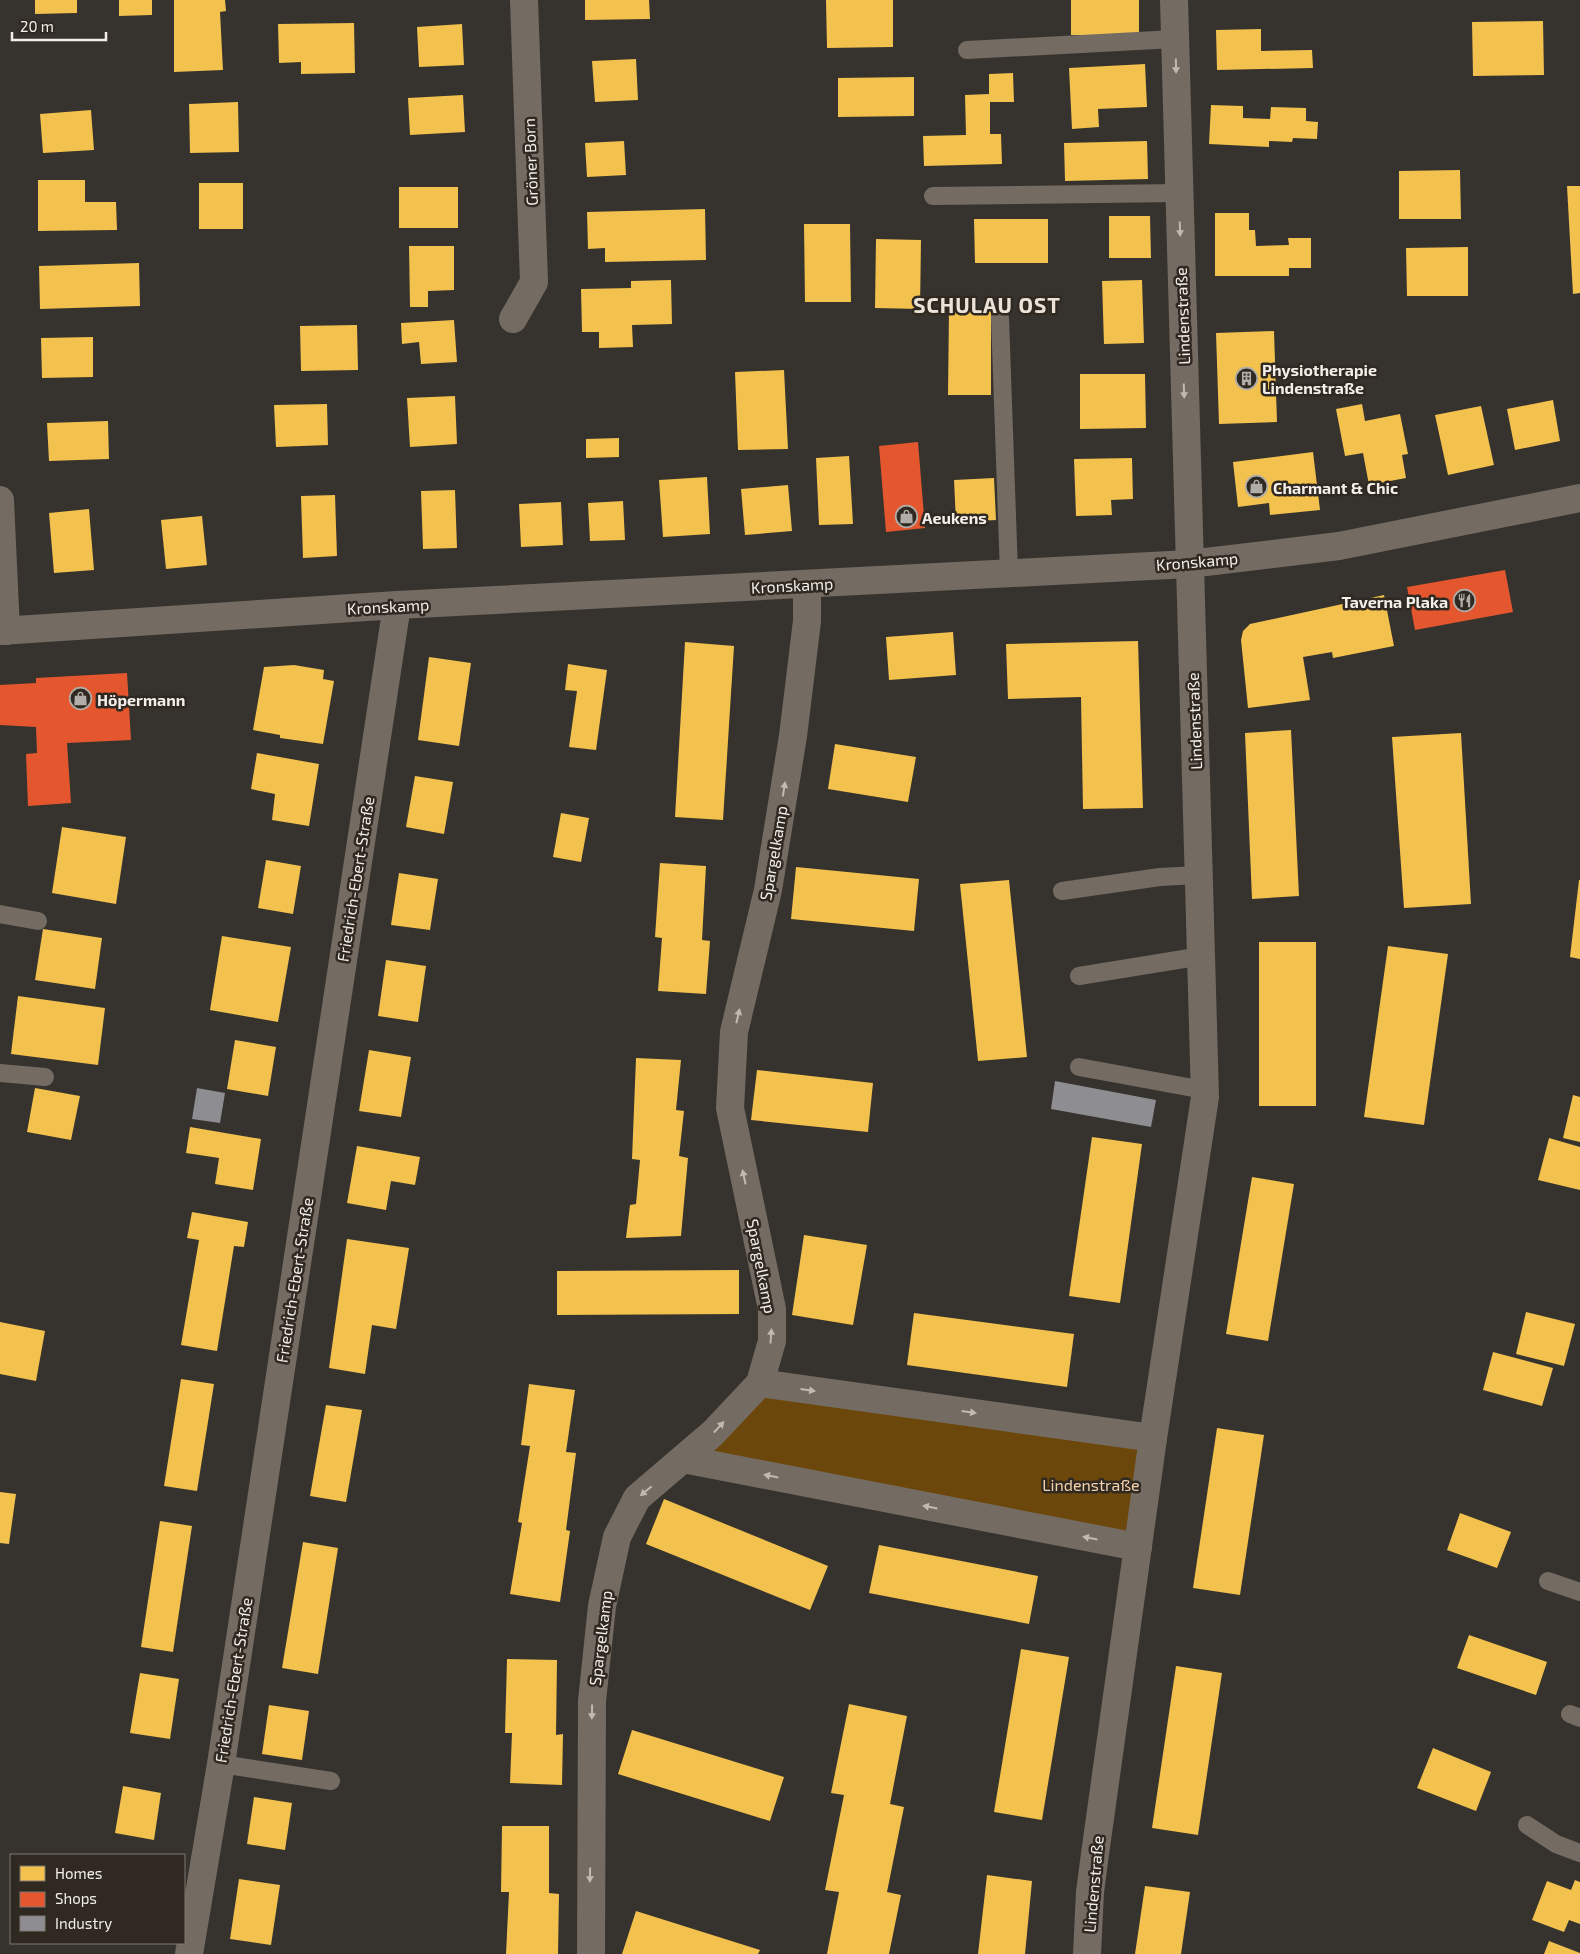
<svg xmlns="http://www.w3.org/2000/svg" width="1580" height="1954" font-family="'Exo 2',sans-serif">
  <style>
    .green { fill: #6c470b }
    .homes { fill: #f2c14e }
    .shops { fill: #e4572e }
    .industry { fill: #8d8d92 }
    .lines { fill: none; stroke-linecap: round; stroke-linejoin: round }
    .service { stroke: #746c63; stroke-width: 18 }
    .minor { stroke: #746c63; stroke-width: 28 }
    .oneway { fill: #c0bab3 }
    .labels { text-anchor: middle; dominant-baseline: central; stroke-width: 5; stroke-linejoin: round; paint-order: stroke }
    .street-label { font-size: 16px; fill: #f3eee9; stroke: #302921 }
    .poi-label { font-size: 16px; font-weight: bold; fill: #f3eee9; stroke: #302921; text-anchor: start }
    .park-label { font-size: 16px; fill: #f3d2ae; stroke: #302921 }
    .district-label { font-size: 21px; font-weight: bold; letter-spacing: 1px; fill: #ece3d8; stroke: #302921 }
  </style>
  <rect width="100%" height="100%" fill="#36332e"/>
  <!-- green -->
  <polygon class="green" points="760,1383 1153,1438 1138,1547 684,1461"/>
  <!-- homes -->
  <g class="homes">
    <polygon points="35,0 77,0 77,13 35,14"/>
    <polygon points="119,0 152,0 152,15 119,16"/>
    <polygon points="174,0 225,0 226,11 220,12 223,70 174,72"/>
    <polygon points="585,0 649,0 650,19 585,20"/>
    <polygon points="826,0 893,0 893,47 827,48"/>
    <rect x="1071" y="0" width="68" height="35"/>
    <polygon points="1543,21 1544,75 1473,76 1472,22"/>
    <polygon points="354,23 355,73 301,74 301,62 279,63 278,24"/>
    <polygon points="462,24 464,65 419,67 417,27"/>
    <polygon points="1261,29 1261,51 1312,50 1313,68 1217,70 1216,30"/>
    <polygon points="636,59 638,100 595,102 592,61"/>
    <polygon points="1145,64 1147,107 1098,109 1099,127 1072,129 1069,68"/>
    <polygon points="1013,73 1014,102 990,102 990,134 1001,134 1002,164 924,166 923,136 966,135 965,95 989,94 989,74"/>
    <polygon points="914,77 914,116 838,117 838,78"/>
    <polygon points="463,95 465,132 410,135 408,98"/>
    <polygon points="238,102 239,152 190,153 189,104"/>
    <polygon points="1211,105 1243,106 1243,118 1270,119 1271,107 1306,108 1306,121 1318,122 1317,139 1293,138 1292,142 1269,141 1269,147 1209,144"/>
    <polygon points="91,110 94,150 43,153 40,114"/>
    <polygon points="624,141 626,175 587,177 585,143"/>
    <polygon points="1147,141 1148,179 1065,181 1064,143"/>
    <polygon points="1460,170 1461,219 1399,219 1399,171"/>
    <polygon points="38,180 85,180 85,202 116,202 117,230 38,231"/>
    <rect x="199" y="183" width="44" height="46"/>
    <polygon points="1567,186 1580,186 1580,293 1573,294"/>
    <rect x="399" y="187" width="59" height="41"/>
    <polygon points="705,209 706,260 605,262 605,248 588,249 587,212"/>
    <polygon points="1215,213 1249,213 1249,230 1255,230 1256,246 1289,245 1288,238 1311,238 1311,268 1289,268 1289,276 1215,276"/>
    <polygon points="1109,216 1150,216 1151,258 1109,258"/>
    <polygon points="974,219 1048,219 1048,263 975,263"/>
    <polygon points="804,224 850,224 851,302 805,302"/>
    <polygon points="876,239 921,240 920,309 875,308"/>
    <polygon points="409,246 454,246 454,290 428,291 428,307 410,307"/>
    <polygon points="1468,247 1468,296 1407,296 1406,248"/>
    <polygon points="139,263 140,306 40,309 39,266"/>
    <polygon points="671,280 672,324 632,325 633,347 599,348 599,332 582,332 581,289 631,288 631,281"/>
    <polygon points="1142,280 1144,343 1104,344 1102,281"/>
    <polygon points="949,309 991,310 991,395 948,395"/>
    <polygon points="454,320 457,362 421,364 419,342 402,344 401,323"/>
    <polygon points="357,325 358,370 301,371 300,326"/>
    <polygon points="1274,331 1277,422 1219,424 1216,333"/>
    <polygon points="93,337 93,377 42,378 41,338"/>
    <polygon points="784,370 788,449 738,450 735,372"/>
    <polygon points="1080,374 1145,374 1146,428 1080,429"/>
    <polygon points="455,396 457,444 410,447 407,398"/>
    <polygon points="1553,400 1560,441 1515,450 1507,409"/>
    <polygon points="327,404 328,445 276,447 274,405"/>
    <polygon points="1362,404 1365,421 1400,414 1408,454 1402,455 1406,478 1369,485 1363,453 1345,456 1336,409"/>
    <polygon points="1481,406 1494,465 1448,475 1435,415"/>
    <polygon points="108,421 109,459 49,461 47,423"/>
    <polygon points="619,438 619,457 586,458 586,439"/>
    <polygon points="1313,452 1320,510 1270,515 1269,503 1238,507 1233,462"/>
    <polygon points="849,456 853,524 819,525 816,458"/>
    <polygon points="1132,458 1133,499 1111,500 1112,515 1076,516 1074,459"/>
    <polygon points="707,477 710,534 663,537 659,480"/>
    <polygon points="994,478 996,520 956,522 954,480"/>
    <polygon points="788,485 792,531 745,535 741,489"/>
    <polygon points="455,490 457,548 423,549 421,491"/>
    <polygon points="335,495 337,556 303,558 301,496"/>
    <polygon points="623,501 625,540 590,541 588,503"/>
    <polygon points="561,502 563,545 521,547 519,504"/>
    <polygon points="89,509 94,570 54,573 49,513"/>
    <polygon points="202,516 207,565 166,569 161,520"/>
    <polygon points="1384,595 1394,646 1333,658 1332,652 1303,657 1310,700 1248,708 1241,640 1243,631 1250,624"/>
    <polygon points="953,632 956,675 889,680 886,637"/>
    <polygon points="1138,641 1143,808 1083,809 1081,697 1008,699 1006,644"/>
    <polygon points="685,642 734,646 723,820 675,817"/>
    <polygon points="429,657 471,663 459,746 418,740"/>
    <polygon points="568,664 607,670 596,750 569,747 577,691 565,690"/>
    <polygon points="294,665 324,670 323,679 334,681 323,744 280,738 280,735 253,730 264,667"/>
    <polygon points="1291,730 1299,896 1252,899 1245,733"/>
    <polygon points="1461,733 1471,904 1404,908 1392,737"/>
    <polygon points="835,744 916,757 908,802 828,789"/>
    <polygon points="257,753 319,764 309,826 272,820 275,794 251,789"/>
    <polygon points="415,776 453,782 444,834 406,827"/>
    <polygon points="561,813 589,818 581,862 553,857"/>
    <polygon points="62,827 126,837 116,904 52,893"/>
    <polygon points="266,860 301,866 293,914 258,908"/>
    <polygon points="660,863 706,866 702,940 710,941 706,994 658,991 662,938 655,937"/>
    <polygon points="796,867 919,879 914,931 791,919"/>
    <polygon points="399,873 438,879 430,930 391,925"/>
    <polygon points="1009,880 1027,1057 978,1061 960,884"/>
    <polygon points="1579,880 1580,880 1580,959 1570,957"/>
    <polygon points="43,929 102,938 95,989 35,980"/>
    <polygon points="222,936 291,947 278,1022 210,1010"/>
    <rect x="1259" y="942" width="57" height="164"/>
    <polygon points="1388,946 1448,954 1424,1125 1364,1117"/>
    <polygon points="386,960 426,966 418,1022 378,1016"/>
    <polygon points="18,996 105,1008 98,1065 11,1054"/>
    <polygon points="235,1040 276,1047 268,1096 227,1089"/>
    <polygon points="369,1050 411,1057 401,1117 359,1111"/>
    <polygon points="636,1058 681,1060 676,1110 684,1111 679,1156 688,1158 681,1236 626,1238 630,1205 636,1204 640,1160 632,1159"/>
    <polygon points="757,1070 873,1083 868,1132 751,1120"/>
    <polygon points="35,1088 80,1096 71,1140 27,1132"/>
    <polygon points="1573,1095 1580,1097 1580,1142 1563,1138"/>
    <polygon points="190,1127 261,1139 253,1190 215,1184 219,1158 186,1153"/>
    <polygon points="1092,1137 1142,1144 1120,1303 1069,1296"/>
    <polygon points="1549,1138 1580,1147 1580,1190 1538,1180"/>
    <polygon points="357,1146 420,1157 415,1185 391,1181 386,1210 347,1203"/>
    <polygon points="1252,1177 1294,1184 1268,1341 1226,1334"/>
    <polygon points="192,1212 248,1222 244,1247 234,1246 217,1351 181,1345 199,1240 187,1238"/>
    <polygon points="804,1235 867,1245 853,1325 792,1315"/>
    <polygon points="347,1239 409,1248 396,1329 372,1325 365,1374 329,1368"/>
    <polygon points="739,1270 739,1314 557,1315 557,1271"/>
    <polygon points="1526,1312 1575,1324 1564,1366 1516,1354"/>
    <polygon points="914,1313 1074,1334 1067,1387 907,1365"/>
    <polygon points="0,1322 45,1331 36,1381 0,1374"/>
    <polygon points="1493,1352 1553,1368 1542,1406 1483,1390"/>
    <polygon points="181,1379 214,1384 197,1491 164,1486"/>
    <polygon points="529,1384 575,1390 566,1452 576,1453 566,1530 570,1531 560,1602 510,1594 522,1523 518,1522 530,1446 521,1445"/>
    <polygon points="326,1405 362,1410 346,1502 310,1496"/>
    <polygon points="1217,1428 1264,1435 1240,1595 1193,1588"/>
    <polygon points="0,1492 16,1494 9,1544 0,1543"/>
    <polygon points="664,1499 828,1566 810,1610 646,1544"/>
    <polygon points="1460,1513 1511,1532 1497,1568 1447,1550"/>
    <polygon points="160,1521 192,1526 173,1652 141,1647"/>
    <polygon points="303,1542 338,1548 318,1674 282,1668"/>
    <polygon points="879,1545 1038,1576 1029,1624 869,1593"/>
    <polygon points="1469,1635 1547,1662 1536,1695 1457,1668"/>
    <polygon points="1021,1649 1069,1657 1042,1820 994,1812"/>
    <polygon points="507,1659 557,1660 556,1735 563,1734 562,1785 510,1783 512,1733 505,1733"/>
    <polygon points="1176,1666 1222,1673 1198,1835 1152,1828"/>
    <polygon points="140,1673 179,1679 170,1739 130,1733"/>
    <polygon points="849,1704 907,1716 890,1804 904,1807 887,1892 901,1895 889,1954 827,1954 839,1892 825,1890 844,1795 831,1793"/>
    <polygon points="269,1705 309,1711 302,1760 262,1754"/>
    <polygon points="632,1730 784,1777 770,1821 618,1774"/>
    <polygon points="1433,1748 1491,1772 1476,1811 1417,1788"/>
    <polygon points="123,1786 161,1793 154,1840 115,1833"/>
    <polygon points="254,1797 292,1803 285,1850 247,1844"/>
    <polygon points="502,1826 549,1826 549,1893 559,1894 558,1954 506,1954 509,1892 501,1892"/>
    <polygon points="987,1875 1032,1881 1025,1954 978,1954"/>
    <polygon points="239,1879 280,1885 271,1945 230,1939"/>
    <polygon points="1575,1880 1580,1882 1580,1924 1569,1920 1564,1932 1532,1920 1547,1881 1571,1890"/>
    <polygon points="1145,1886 1190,1892 1181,1954 1135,1954"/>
    <polygon points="636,1911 760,1950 758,1954 622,1954"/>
    <polygon points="1549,1941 1580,1953 1580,1954 1544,1954"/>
  </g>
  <!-- shops -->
  <g class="shops">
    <polygon points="918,442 925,528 886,532 879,446"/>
    <polygon points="1505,570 1513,612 1415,630 1407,587"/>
    <polygon points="127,673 131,740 67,743 71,803 28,806 26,754 37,753 36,727 0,725 0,685 36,683 36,678"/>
  </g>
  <!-- industry -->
  <g class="industry">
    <polygon points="1055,1081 1156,1100 1151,1127 1051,1109"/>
    <polygon points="197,1088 225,1093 220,1123 192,1119"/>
  </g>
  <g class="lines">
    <!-- service -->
    <g class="service">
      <polyline points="967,50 1175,39"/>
      <polyline points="933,196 1179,193"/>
      <polyline points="1000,318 1009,573"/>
      <polyline points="1062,891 1160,877 1199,875"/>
      <polyline points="0,914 38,921"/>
      <polyline points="1079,976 1202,956"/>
      <polyline points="1079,1067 1204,1090"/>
      <polyline points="0,1073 45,1077"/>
      <polyline points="1548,1581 1580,1592"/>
      <polyline points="1570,1714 1580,1718"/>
      <polyline points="221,1764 331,1781"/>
      <polyline points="1527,1825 1556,1844 1580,1853"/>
    </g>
    <!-- minor -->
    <g class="minor">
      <polyline points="513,319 534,282 524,0"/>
      <polyline points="0,500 6,631"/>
      <polyline points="0,631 397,605 1189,564 1339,546 1580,498"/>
      <polyline points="760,1383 1153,1438"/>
      <polyline points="683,1459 1138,1547"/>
      <polyline points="189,1954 221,1764 397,605"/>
      <polyline points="591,1954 592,1701 602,1606 617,1537 637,1498 713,1433 760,1383 772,1341 772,1309 730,1108 734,1032 768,890 793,736 807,621 807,584"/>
      <polyline points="1087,1954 1090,1892 1095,1854 1153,1438 1205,1097 1174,0"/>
    </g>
  </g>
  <!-- one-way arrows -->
  <defs><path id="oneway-solid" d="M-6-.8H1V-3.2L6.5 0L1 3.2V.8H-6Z" transform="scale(1.25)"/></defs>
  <g class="oneway">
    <use href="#oneway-solid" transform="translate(1176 66) rotate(89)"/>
    <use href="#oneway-solid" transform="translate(1180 229) rotate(88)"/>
    <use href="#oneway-solid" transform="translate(1184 391) rotate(88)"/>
    <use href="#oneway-solid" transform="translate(784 789) rotate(-81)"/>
    <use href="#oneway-solid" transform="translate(738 1016) rotate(-77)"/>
    <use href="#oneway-solid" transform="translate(744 1177) rotate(-102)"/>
    <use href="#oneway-solid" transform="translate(771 1336) rotate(-86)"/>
    <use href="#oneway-solid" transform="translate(808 1390) rotate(8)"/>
    <use href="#oneway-solid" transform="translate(969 1412) rotate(8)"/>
    <use href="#oneway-solid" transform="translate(719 1427) rotate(-47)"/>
    <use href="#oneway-solid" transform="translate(771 1476) rotate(-169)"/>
    <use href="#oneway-solid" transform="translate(646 1491) rotate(140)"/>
    <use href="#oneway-solid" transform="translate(930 1507) rotate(-169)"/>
    <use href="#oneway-solid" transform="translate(1090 1538) rotate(-169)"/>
    <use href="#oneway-solid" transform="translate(592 1712) rotate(91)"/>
    <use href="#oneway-solid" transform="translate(590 1875) rotate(91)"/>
  </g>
  <!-- icons -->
  <defs>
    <symbol id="building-ring" viewBox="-11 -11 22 22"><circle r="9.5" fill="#302921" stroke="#b1ada8" stroke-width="1.5"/><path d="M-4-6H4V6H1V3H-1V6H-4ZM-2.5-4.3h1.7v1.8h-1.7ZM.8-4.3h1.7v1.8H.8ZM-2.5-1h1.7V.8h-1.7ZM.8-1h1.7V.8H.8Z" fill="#b1ada8"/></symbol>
    <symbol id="shop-ring" viewBox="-11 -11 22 22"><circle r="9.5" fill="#302921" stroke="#b1ada8" stroke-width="1.5"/><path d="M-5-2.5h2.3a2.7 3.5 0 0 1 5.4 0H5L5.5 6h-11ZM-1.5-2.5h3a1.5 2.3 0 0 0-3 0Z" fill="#b1ada8"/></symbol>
    <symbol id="restaurant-ring" viewBox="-11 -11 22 22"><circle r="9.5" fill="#302921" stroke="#b1ada8" stroke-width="1.5"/><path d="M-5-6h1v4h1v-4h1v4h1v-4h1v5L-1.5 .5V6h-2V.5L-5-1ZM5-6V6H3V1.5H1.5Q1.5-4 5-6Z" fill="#b1ada8"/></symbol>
  </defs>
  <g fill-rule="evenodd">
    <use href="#building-ring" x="1234" y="366" width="25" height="25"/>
    <use href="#shop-ring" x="1244" y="474" width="25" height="25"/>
    <use href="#shop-ring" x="894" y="504" width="25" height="25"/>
    <use href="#restaurant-ring" x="1452" y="588" width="25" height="25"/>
    <use href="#shop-ring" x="68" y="686" width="25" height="25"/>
  </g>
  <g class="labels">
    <!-- street labels -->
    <g class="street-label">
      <text transform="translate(530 162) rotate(-92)">Gröner Born</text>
      <text transform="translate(1182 316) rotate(-92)">Lindenstraße</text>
      <text transform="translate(1197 561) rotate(-5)">Kronskamp</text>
      <text transform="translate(792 585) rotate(-3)">Kronskamp</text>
      <text transform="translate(388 606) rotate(-3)">Kronskamp</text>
      <text transform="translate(1194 721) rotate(-92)">Lindenstraße</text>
      <text transform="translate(773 853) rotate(-80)">Spargelkamp</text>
      <text transform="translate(355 879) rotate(-81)">Friedrich-Ebert-Straße</text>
      <text transform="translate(762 1266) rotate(79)">Spargelkamp</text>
      <text transform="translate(294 1280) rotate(-81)">Friedrich-Ebert-Straße</text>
      <text transform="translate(600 1638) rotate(-83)">Spargelkamp</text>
      <text transform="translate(233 1680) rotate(-81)">Friedrich-Ebert-Straße</text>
      <text transform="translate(1093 1884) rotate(-85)">Lindenstraße</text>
    </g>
    <!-- poi labels -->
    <g class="poi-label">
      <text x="1262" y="369">Physiotherapie<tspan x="1262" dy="18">Lindenstraße</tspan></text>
      <text x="1273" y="487">Charmant &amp; Chic</text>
      <text x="922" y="517">Aeukens</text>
      <text x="1448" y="601" text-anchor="end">Taverna Plaka</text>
      <text x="97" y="699">Höpermann</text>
    </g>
    <!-- park labels -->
    <g class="park-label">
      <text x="1091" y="1484">Lindenstraße</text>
    </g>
    <!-- district labels -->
    <g class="district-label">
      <text x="987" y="304">SCHULAU OST</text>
    </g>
  </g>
  <!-- legend -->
  <rect x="10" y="1854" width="175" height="90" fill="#302921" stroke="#7e7871"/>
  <rect x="20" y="1866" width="25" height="15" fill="#f2c14e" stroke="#7e7871"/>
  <text x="55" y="1879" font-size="15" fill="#f3eee9">Homes</text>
  <rect x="20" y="1892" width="25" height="15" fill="#e4572e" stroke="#7e7871"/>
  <text x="55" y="1904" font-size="15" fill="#f3eee9">Shops</text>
  <rect x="20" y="1916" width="25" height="15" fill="#8d8d92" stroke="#7e7871"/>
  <text x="55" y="1929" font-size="15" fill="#f3eee9">Industry</text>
  <!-- scale -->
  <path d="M12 32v8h94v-8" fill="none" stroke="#f3eee9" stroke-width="2.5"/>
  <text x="20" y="32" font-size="15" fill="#f3eee9" stroke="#302921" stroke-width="4" paint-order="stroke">20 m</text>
</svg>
